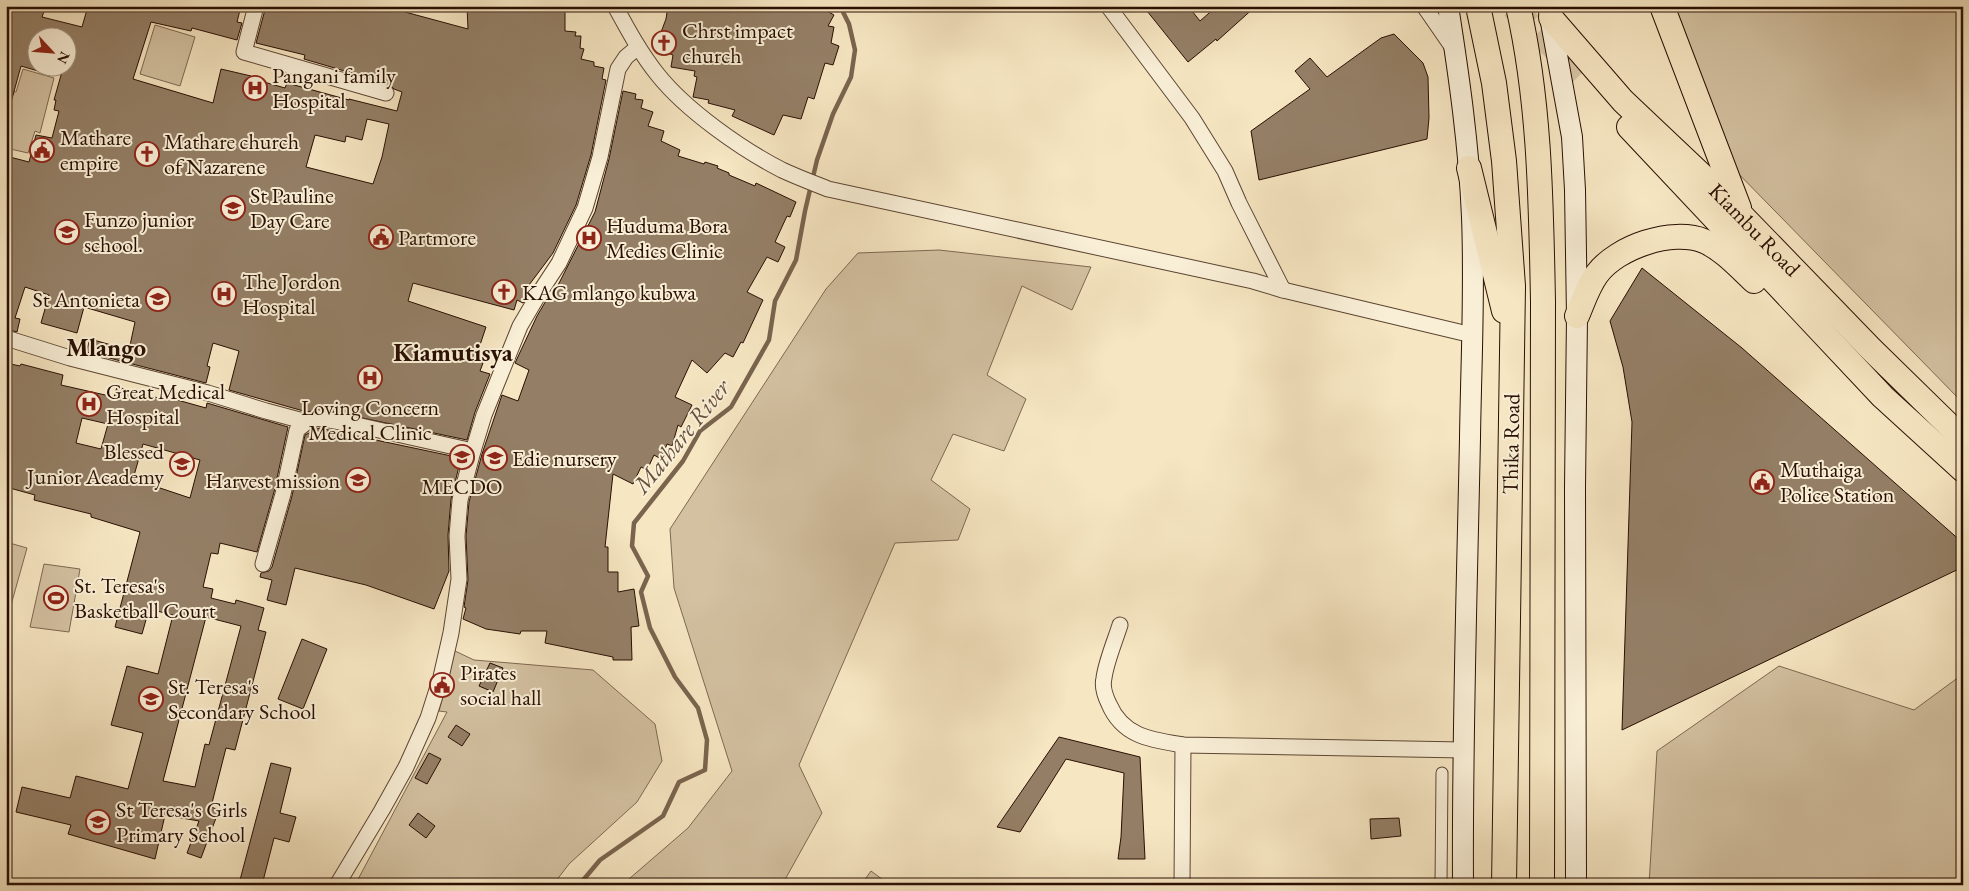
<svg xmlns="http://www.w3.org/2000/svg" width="1969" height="891" font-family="'EB Garamond',serif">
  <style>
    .green { fill: #d3c1a1; stroke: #7e6852 }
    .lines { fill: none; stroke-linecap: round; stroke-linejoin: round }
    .stream { stroke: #7a644e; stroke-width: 4.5 }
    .building { fill: #947f66; stroke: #290f02; fill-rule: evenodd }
    .trunk-tunnel { stroke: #d7c6a5; stroke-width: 24; stroke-dasharray: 24 12; stroke-linecap: butt }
    .pedestrian-casing { stroke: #5c4532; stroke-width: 13 }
    .minor-casing { stroke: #5c4532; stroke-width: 17 }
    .secondary-casing { stroke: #290f02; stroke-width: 22 }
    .trunk-casing { stroke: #290f02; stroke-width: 26 }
    .pedestrian { stroke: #f9efd7; stroke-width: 11 }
    .minor { stroke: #f9efd7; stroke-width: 15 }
    .secondary { stroke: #f9efd7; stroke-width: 20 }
    .trunk { stroke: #f6e6c2; stroke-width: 24 }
    .labels { text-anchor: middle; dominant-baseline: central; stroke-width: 4; stroke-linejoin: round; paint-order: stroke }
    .poi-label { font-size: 22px; fill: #290f02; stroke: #f9efd7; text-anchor: start }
    .street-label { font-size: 22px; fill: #290f02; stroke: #f9efd7 }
    .water-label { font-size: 24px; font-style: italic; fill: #664f3b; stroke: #f9efd7 }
    .quarter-label { font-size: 25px; font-weight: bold; fill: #290f02; stroke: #f9efd7 }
  </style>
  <rect width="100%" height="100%" fill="#f6e6c2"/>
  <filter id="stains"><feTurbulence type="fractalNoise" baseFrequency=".004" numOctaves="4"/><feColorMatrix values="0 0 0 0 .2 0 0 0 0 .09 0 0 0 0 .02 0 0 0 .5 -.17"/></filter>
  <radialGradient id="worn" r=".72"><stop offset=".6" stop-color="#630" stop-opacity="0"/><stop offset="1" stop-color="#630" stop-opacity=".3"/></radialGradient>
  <!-- green -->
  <g class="green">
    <polygon points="1673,6 1963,6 1963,403 1727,162"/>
    <polygon points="155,25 195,37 180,86 140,74"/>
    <polygon points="23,69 54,78 40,133 35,131 28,153 6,148 6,90 16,92"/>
    <polygon points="939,250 1091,267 1072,310 1022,286 987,375 1026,399 1004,451 953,434 931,480 970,509 958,540 895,543 799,765 822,813 782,885 622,885 688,828 732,771 674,588 670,529 826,289 858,253"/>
    <polygon points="6,542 27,548 6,623"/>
    <polygon points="44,564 80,569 69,632 30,627"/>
    <polygon points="455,651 474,660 593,670 655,724 662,761 637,802 569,864 553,885 355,885 447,712 439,711"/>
    <polygon points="1779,666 1914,710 1963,674 1963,885 1649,885 1657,751"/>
    <polygon points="871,871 890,885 861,885"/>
  </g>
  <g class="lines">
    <!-- stream -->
    <polyline class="stream" points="579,885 600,860 663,816 679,782 705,770 707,740 698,708 675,677 650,628 641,592 648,576 632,546 634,523 683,461 700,431 731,407 769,340 775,301 796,260 805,211 817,160 833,114 851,77 855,50 849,24 840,6"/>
  </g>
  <!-- building -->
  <g class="building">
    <path d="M 6,6 L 46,6 L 42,17 L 82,27 L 88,6 L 241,6 L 237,22 L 242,23 L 237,40 L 192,28 L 191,31 L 151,22 L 133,79 L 213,103 L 221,69 L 251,76 L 250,78 L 285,88 L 287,83 L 349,100 L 349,99 L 397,111 L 402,92 L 394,89 L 389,84 L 304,59 L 305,55 L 256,43 L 266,6 L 406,6 L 405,12 L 468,29 L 467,6 L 565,6 L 565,31 L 576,32 L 575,36 L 581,36 L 580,48 L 584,49 L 581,59 L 594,62 L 594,66 L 604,68 L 602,79 L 606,80 L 591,155 L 576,205 L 553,253 L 526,289 L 530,291 L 523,303 L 517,300 L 514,310 L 413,283 L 408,301 L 486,327 L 475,360 L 483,363 L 480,371 L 490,374 L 475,412 L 467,440 L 320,409 L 307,412 L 229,390 L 239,351 L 213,343 L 207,366 L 210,367 L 206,383 L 86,352 L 90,339 L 129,350 L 135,322 L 84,307 L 77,333 L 41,323 L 49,295 L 25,287 L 15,318 L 20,319 L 17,332 L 6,329 L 6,156 L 29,162 L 36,135 L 52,138 L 59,111 L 54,110 L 56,100 L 54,100 L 63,68 L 68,68 L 68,38 L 38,38 L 38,71 L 21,66 L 10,106 L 6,105 L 6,38 L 12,17 L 6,15 ZM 367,119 L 389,124 L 382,157 L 373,184 L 306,167 L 315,135 L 345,142 L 346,136 L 362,140 Z"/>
    <polygon points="668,6 830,6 827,11 834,15 828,26 834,27 831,43 839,46 833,65 825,63 814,99 808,97 801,119 783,115 774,135 732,116 735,110 708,103 709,100 693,97 697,77 694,76 695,71 671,67 673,55 655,48 666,19"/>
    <polygon points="1143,6 1188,6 1200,21 1217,6 1256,6 1217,41 1216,39 1188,62"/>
    <polygon points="1394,34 1423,63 1428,77 1429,118 1427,139 1259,180 1251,131 1310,89 1295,71 1310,58 1327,77 1381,38"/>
    <polygon points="623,91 636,94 635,99 643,100 641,108 653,112 648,126 664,131 661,141 680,150 678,156 704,164 705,162 718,166 717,168 729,173 729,175 755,186 756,183 796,202 790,217 787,216 775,242 785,247 778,262 767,257 747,292 763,300 743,343 741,342 733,357 725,353 707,373 692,360 675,397 692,405 681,427 678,425 672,446 667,444 661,459 654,455 647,470 641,467 633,484 613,474 605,547 608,547 608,572 618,572 618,592 634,589 639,626 631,627 632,660 613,660 613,657 545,643 547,631 521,631 520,634 486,629 463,619 466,608 464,607 468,580 466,536 469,502 482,454 502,395 518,401 529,370 515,363 537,316 547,299 550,301 595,212 609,159"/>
    <polygon points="1642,268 1742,348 1963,543 1963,567 1622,730 1632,422 1623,367 1610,321"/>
    <path d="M 6,363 L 20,366 L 21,364 L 63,375 L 61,385 L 114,397 L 117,387 L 162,399 L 163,396 L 206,408 L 207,403 L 288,427 L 274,492 L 257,552 L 220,543 L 218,554 L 211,553 L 203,587 L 213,589 L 211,598 L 235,604 L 236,600 L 264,608 L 258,630 L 266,632 L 235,750 L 226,748 L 211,807 L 219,810 L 201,858 L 187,853 L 199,821 L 165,815 L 155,859 L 68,834 L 71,825 L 16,812 L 22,787 L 70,798 L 76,776 L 128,789 L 143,733 L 111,725 L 127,666 L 158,674 L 173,615 L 149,609 L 142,634 L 115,627 L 140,532 L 91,517 L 91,514 L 34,500 L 35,495 L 6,487 ZM 82,418 L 108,424 L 101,449 L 76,443 ZM 143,444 L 200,460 L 190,498 L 133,479 ZM 206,617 L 241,626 L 209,745 L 205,744 L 195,787 L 163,781 Z"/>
    <polygon points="319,428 461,458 451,499 448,535 449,571 434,609 366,585 295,568 286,605 267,600 272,580 260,577 261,573 269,571 272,567 292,496 305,435"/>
    <polygon points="302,639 327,649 303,709 278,699"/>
    <polygon points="490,663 503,668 493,692 479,686"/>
    <polygon points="456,725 470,734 462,746 448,737"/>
    <polygon points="1059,737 1140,757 1145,859 1118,859 1121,837 1124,773 1066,759 1020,832 997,827"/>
    <polygon points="429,753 441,759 427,784 415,778"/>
    <polygon points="271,763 291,768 280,813 296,817 289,842 274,838 262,885 258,885 240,880"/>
    <polygon points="418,813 435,826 426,838 409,825"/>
    <polygon points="1399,818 1401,836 1371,839 1370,819"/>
  </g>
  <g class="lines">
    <!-- trunk-tunnel -->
    <polyline class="trunk-tunnel" points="1513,7 1580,75"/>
    <defs>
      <polyline id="pedestrian" points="1441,885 1442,773"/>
      <g id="minor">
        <polyline points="256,6 244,52 386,93"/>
        <path d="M 615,6 C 628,30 641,54 658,75 C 686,110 741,149 782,170 C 797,177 813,183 828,189 L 1253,281 L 1283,290 L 1472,335"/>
        <polyline points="1108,6 1192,118 1225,171 1239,203 1283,290"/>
        <polyline points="1424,6 1453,48"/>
        <polyline points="6,338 70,358 208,393 266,411 307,422"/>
        <polyline points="263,564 283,494 297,430 307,422 318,418 352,424 473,451"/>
        <path d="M 1120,625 C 1115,641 1106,662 1104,678 C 1102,686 1105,696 1109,704 C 1123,737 1152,740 1183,745 L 1463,750"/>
        <polyline points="337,885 382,810 406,767 428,718 441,677 451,633 459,579 457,536 460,500 473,451 484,415 520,326 540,292 559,263 585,208 600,157 618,69 626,57 638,47"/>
        <polyline points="1182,885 1183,745"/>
      </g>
      <g id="secondary">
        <path d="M 1448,6 C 1459,76 1469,146 1472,217 C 1475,291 1471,365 1470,438 C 1467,587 1462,736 1463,885"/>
        <polyline points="1548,6 1572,137 1575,190 1577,316 1575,487 1576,885"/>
      </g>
      <g id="trunk">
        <polyline points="1478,6 1494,83 1504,161 1513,286 1504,885"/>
        <path d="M 1518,6 C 1540,102 1541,203 1543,301 L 1542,885"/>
        <polyline points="1662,6 1739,208"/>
        <path id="s1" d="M 1551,18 L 1623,101 L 1715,188 L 1871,349 L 1963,439"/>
        <polyline points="1629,127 1883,397 1963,470"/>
        <polyline points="1469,168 1504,311"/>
        <path d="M 1577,316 C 1583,302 1588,286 1597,274 C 1617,247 1672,228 1704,241 C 1723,249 1739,267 1754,281"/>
      </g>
    </defs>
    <!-- pedestrian casing -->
    <use href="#pedestrian" class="pedestrian-casing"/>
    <!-- minor casing -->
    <use href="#minor" class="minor-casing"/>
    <!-- secondary casing -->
    <use href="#secondary" class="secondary-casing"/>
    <!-- trunk casing -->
    <use href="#trunk" class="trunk-casing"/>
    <!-- pedestrian -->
    <use href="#pedestrian" class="pedestrian"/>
    <!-- minor -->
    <use href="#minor" class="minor"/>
    <!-- secondary -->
    <use href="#secondary" class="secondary"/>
    <!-- trunk -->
    <use href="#trunk" class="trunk"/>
  </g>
  <!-- icons -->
  <defs>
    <symbol id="church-ring" viewBox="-11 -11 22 22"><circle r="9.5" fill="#f9efd7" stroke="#8f2418" stroke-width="1.5"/><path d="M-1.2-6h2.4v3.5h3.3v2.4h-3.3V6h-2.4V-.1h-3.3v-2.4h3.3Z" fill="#8f2418"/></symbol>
    <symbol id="hospital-ring" viewBox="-11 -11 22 22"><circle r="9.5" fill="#f9efd7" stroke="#8f2418" stroke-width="1.5"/><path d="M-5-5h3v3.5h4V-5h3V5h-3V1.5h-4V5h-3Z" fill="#8f2418"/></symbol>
    <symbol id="civic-ring" viewBox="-11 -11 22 22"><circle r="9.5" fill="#f9efd7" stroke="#8f2418" stroke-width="1.5"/><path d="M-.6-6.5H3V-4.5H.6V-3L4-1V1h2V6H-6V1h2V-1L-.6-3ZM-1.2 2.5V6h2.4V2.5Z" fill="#8f2418"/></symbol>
    <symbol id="school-ring" viewBox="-11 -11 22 22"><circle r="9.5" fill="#f9efd7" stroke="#8f2418" stroke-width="1.5"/><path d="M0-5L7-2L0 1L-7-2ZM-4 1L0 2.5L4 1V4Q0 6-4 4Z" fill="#8f2418"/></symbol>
    <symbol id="stadium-ring" viewBox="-11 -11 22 22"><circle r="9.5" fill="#f9efd7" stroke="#8f2418" stroke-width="1.5"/><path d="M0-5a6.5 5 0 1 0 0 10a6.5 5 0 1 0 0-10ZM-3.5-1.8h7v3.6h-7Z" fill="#8f2418"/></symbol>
  </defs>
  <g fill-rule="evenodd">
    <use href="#church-ring" x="650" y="29" width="28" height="28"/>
    <use href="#hospital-ring" x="241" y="74" width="28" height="28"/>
    <use href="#civic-ring" x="28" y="136" width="28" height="28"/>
    <use href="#church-ring" x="133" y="140" width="28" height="28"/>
    <use href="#school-ring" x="219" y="194" width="28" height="28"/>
    <use href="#school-ring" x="53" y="218" width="28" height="28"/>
    <use href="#civic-ring" x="367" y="223" width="28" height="28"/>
    <use href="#hospital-ring" x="575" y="224" width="28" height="28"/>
    <use href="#church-ring" x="490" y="278" width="28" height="28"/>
    <use href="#hospital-ring" x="210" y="280" width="28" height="28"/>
    <use href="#school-ring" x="144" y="285" width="28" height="28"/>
    <use href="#hospital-ring" x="356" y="364" width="28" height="28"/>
    <use href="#hospital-ring" x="75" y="390" width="28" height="28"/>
    <use href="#school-ring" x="448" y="443" width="28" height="28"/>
    <use href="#school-ring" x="481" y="444" width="28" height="28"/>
    <use href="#school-ring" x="168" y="450" width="28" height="28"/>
    <use href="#school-ring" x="344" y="466" width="28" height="28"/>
    <use href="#civic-ring" x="1748" y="468" width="28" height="28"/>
    <use href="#stadium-ring" x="42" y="584" width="28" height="28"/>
    <use href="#civic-ring" x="428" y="671" width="28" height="28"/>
    <use href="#school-ring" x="137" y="685" width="28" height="28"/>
    <use href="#school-ring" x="84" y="808" width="28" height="28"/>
  </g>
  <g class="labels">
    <!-- poi labels -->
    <g class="poi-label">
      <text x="682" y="30">Chrst impact<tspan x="682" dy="25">church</tspan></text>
      <text x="272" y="75">Pangani family<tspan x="272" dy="25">Hospital</tspan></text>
      <text x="60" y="137">Mathare<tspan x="60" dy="25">empire</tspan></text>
      <text x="164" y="141">Mathare church<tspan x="164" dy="25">of Nazarene</tspan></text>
      <text x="250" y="195">St Pauline<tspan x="250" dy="25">Day Care</tspan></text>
      <text x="84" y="219">Funzo junior<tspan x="84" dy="25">school.</tspan></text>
      <text x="606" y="225">Huduma Bora<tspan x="606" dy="25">Medics Clinic</tspan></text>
      <text x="398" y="237">Partmore</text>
      <text x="242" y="281">The Jordon<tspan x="242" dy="25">Hospital</tspan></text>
      <text x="522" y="292">KAG mlango kubwa</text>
      <text x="140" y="299" text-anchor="end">St Antonieta</text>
      <text x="106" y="391">Great Medical<tspan x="106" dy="25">Hospital</tspan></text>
      <text x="370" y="407" text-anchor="middle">Loving Concern<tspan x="370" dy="25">Medical Clinic</tspan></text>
      <text x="164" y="451" text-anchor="end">Blessed<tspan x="164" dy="25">Junior Academy</tspan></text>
      <text x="512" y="458">Edie nursery</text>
      <text x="1780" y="469">Muthaiga<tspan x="1780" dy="25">Police Station</tspan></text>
      <text x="340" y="480" text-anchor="end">Harvest mission</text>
      <text x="462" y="486" text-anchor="middle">MECDO</text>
      <text x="74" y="585">St. Teresa's<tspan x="74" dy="25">Basketball Court</tspan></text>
      <text x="460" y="672">Pirates<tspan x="460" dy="25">social hall</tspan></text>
      <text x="168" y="686">St. Teresa's<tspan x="168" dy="25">Secondary School</tspan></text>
      <text x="116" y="809">St Teresa's Girls<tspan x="116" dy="25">Primary School</tspan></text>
    </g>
    <!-- street labels -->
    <g class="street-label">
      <text stroke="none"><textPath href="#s1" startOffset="294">Kiambu Road</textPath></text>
      <text transform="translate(1511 444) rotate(-89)">Thika Road</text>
    </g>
    <!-- water labels -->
    <g class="water-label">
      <text transform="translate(681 436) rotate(-51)">Mathare River</text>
    </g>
    <!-- quarter labels -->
    <g class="quarter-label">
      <text x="106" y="347">Mlango</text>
      <text x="453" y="352">Kiamutisya</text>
    </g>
  </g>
  <!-- margin -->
  <rect width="1969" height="891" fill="none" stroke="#f6e6c2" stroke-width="25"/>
  <rect x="8" y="8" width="1954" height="876" fill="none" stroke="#290f02" stroke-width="2.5"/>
  <rect x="12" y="12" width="1944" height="866" fill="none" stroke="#290f02"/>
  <!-- north arrow -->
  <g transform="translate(52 52) rotate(116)"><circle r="24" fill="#f9efd7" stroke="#a69582"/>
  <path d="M0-4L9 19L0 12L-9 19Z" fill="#8f2418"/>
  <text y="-8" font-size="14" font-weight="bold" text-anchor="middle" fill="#290f02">N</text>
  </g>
  <rect width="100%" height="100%" filter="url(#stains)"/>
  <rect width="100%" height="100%" fill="url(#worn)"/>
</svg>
